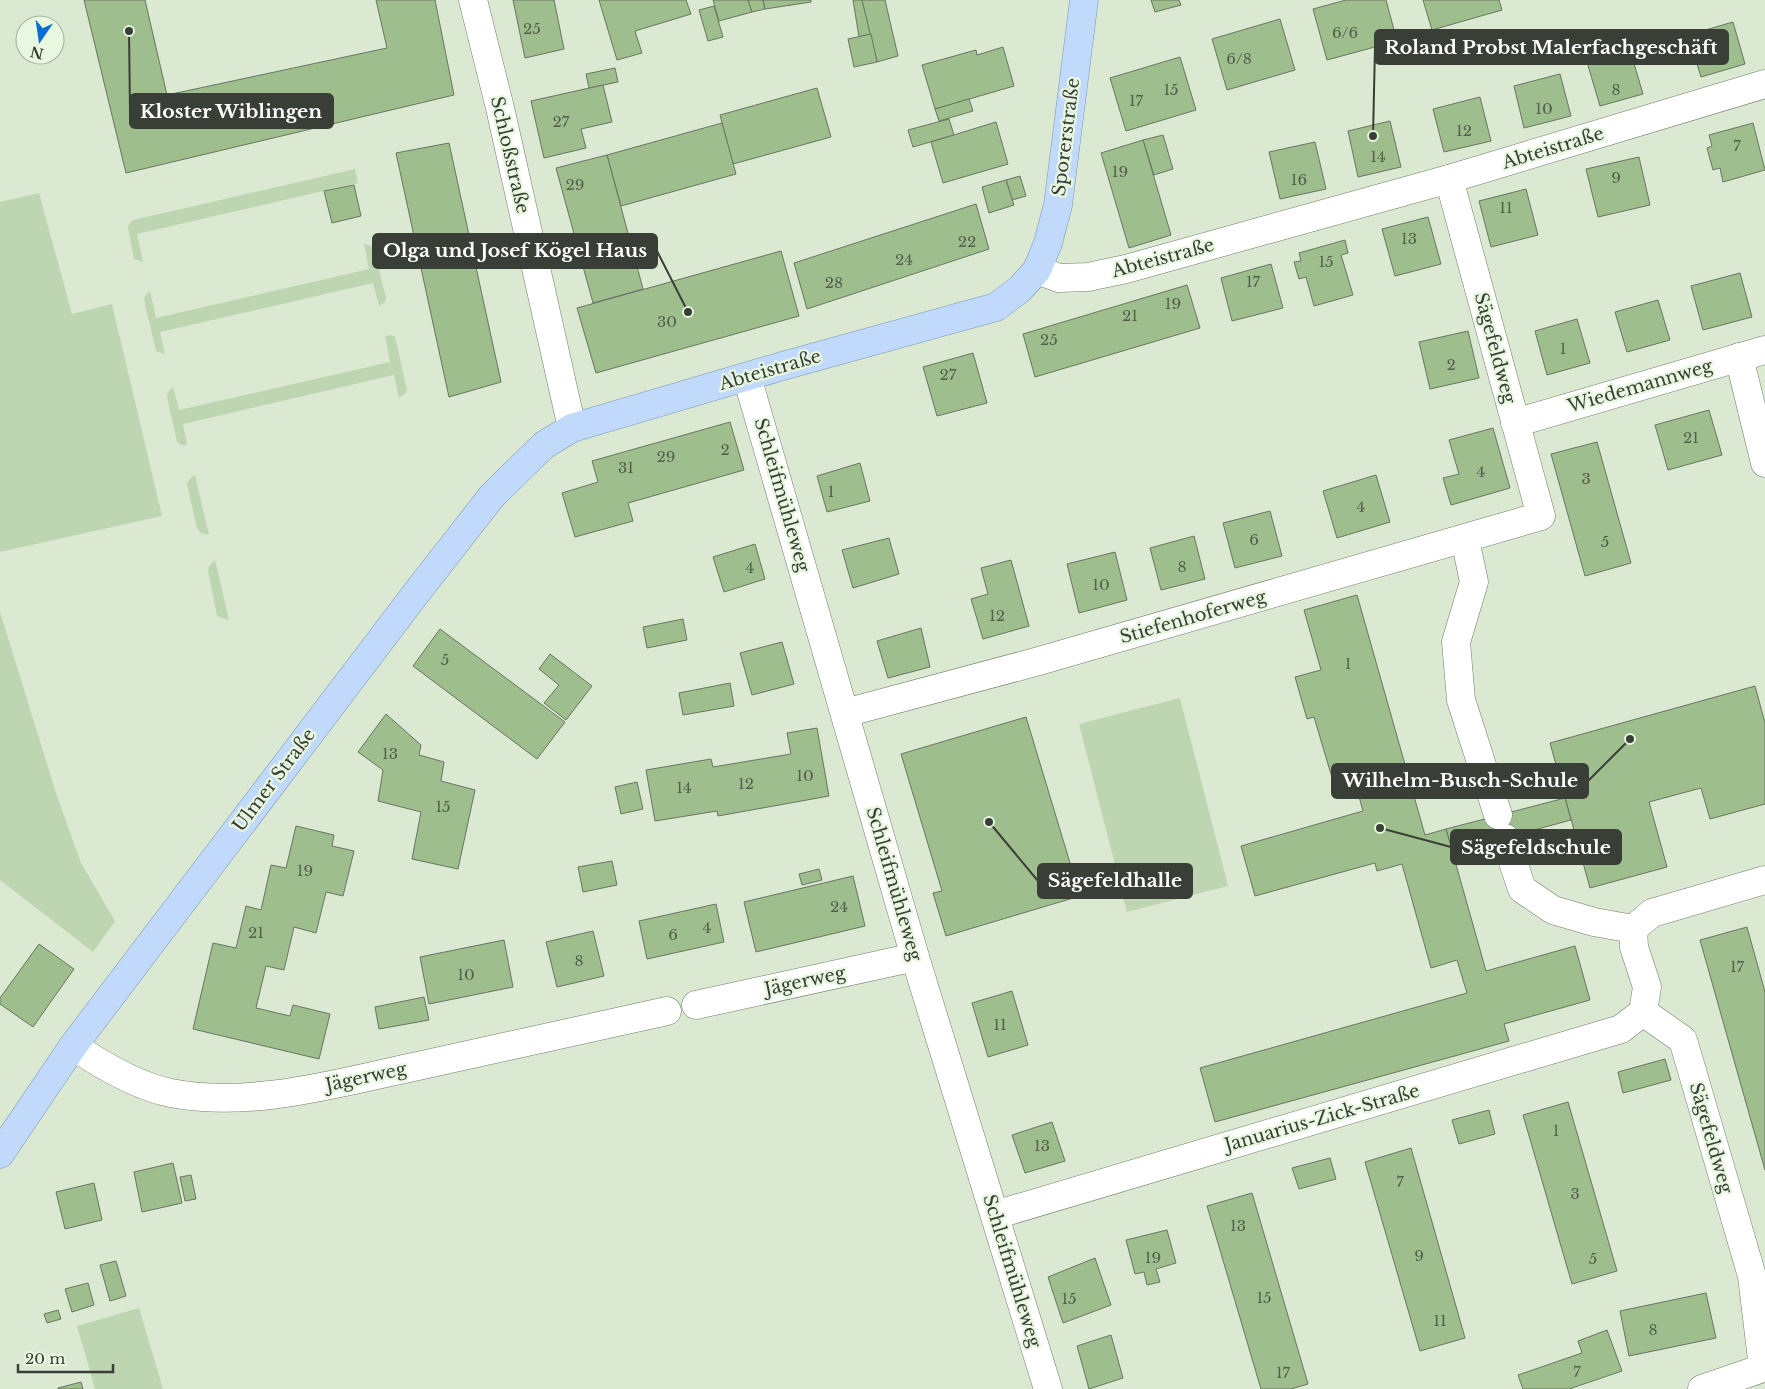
<svg xmlns="http://www.w3.org/2000/svg" width="1765" height="1389" font-family="'Libre Baskerville',serif">
  <style>
    .green { fill: #bed5b1 }
    .building { fill: #9fbe8e; stroke: #687561 }
    .lines { fill: none; stroke-linecap: round; stroke-linejoin: round }
    .minor-casing { stroke: #6f7d69; stroke-width: 29 }
    .major-casing { stroke: #7794b5; stroke-width: 29 }
    .minor { stroke: #fff; stroke-width: 28 }
    .major { stroke: #c1dafb; stroke-width: 28 }
    .labels { text-anchor: middle; dominant-baseline: central; stroke-width: 4.5; stroke-linejoin: round; paint-order: stroke }
    .number-label { font-size: 15px; fill: #525f4c }
    .street-label { font-size: 18px; fill: #393f36; stroke: #e8f7e0 }
    .leader { fill: none; stroke: #393f36; stroke-width: 2 }
    .callout-dot { fill: #393f36; stroke: #e8f7e0; stroke-width: 2 }
    .callout { fill: #393f36; stroke: #393f36; stroke-width: 2 }
    .callout-label { font-size: 19px; text-anchor: middle; font-weight: bold; fill: #fff }
  </style>
  <rect width="100%" height="100%" fill="#dbe9d3"/>
  <!-- green -->
  <g class="green">
    <polygon points="355,169 358,183 137,234 143,262 134,259 128,228 129,224 133,220"/>
    <polygon points="39,193 72,314 112,304 162,516 0,552 0,202"/>
    <polygon points="364,244 373,247 386,297 385,302 379,306 373,283 160,332 165,354 156,351 144,300 145,296 150,291 156,318 369,269"/>
    <polygon points="391,335 395,337 407,390 405,394 399,398 394,375 183,424 187,445 181,445 177,442 167,397 168,392 173,387 179,410 390,362 385,336"/>
    <polygon points="195,475 209,535 201,533 197,528 187,484 189,480"/>
    <polygon points="215,560 229,620 217,616 208,571 209,566"/>
    <polygon points="0,612 57,796 81,863 115,921 93,952 0,880"/>
    <polygon points="1180,698 1228,886 1127,912 1079,724"/>
    <polygon points="139,1308 163,1389 95,1389 77,1326"/>
  </g>
  <!-- building -->
  <g class="building">
    <polygon points="84,0 145,0 167,95 387,48 376,0 435,0 454,95 126,173"/>
    <polygon points="513,0 554,0 564,49 525,58"/>
    <polygon points="599,0 686,0 691,14 635,31 642,53 617,60"/>
    <polygon points="713,0 748,0 752,12 719,21"/>
    <polygon points="748,0 763,0 765,9 752,12"/>
    <polygon points="763,0 811,0 811,2 765,9"/>
    <polygon points="853,0 862,0 871,34 859,37"/>
    <polygon points="862,0 885,0 898,56 877,62"/>
    <polygon points="1151,0 1179,0 1181,5 1155,12"/>
    <polygon points="1346,0 1386,0 1397,41 1327,60 1313,9"/>
    <polygon points="1423,0 1499,0 1502,10 1432,30"/>
    <polygon points="714,6 723,37 708,41 699,10"/>
    <polygon points="1280,19 1295,70 1227,90 1212,39"/>
    <polygon points="1733,22 1745,64 1701,77 1688,35"/>
    <polygon points="871,34 877,62 854,67 848,39"/>
    <polygon points="1003,47 1014,86 935,109 922,65 976,50 977,55"/>
    <polygon points="1630,50 1643,94 1600,106 1587,62"/>
    <polygon points="1180,57 1196,110 1126,131 1110,78"/>
    <polygon points="615,68 618,82 589,88 586,74"/>
    <polygon points="1560,74 1571,116 1524,128 1514,86"/>
    <polygon points="603,85 612,122 581,129 586,148 544,158 531,101"/>
    <polygon points="817,88 831,137 733,164 720,115"/>
    <polygon points="1480,97 1491,141 1444,152 1433,109"/>
    <polygon points="969,99 973,111 939,121 935,109"/>
    <polygon points="949,119 954,135 913,147 908,130"/>
    <polygon points="1390,121 1401,167 1358,177 1348,131"/>
    <polygon points="996,122 1008,164 943,183 931,142"/>
    <polygon points="722,123 736,174 621,206 607,155"/>
    <polygon points="1753,123 1765,170 1723,182 1720,168 1713,170 1707,148 1712,146 1709,135"/>
    <polygon points="1163,135 1173,169 1154,175 1143,140"/>
    <polygon points="1143,140 1171,235 1129,248 1101,153"/>
    <polygon points="1315,142 1326,189 1280,199 1269,152"/>
    <polygon points="449,143 501,382 449,397 396,153"/>
    <polygon points="607,155 643,289 593,303 556,168"/>
    <polygon points="1639,157 1650,205 1598,217 1586,169"/>
    <polygon points="1020,176 1026,196 1012,200 1006,180"/>
    <polygon points="1006,180 1014,205 989,213 982,187"/>
    <polygon points="354,185 361,216 332,223 324,191"/>
    <polygon points="1526,189 1538,235 1491,247 1479,201"/>
    <polygon points="976,204 989,249 807,309 794,263"/>
    <polygon points="1428,217 1441,264 1395,276 1382,229"/>
    <polygon points="1345,240 1348,253 1341,255 1353,295 1314,306 1306,277 1299,279 1294,262 1301,261 1299,253"/>
    <polygon points="781,251 799,316 596,373 577,308"/>
    <polygon points="1271,264 1283,308 1232,321 1221,278"/>
    <polygon points="1740,273 1752,317 1703,330 1691,286"/>
    <polygon points="1187,285 1200,328 1035,377 1023,334"/>
    <polygon points="1658,300 1670,340 1627,352 1615,312"/>
    <polygon points="1577,319 1590,363 1547,375 1535,331"/>
    <polygon points="1468,331 1479,378 1430,389 1419,342"/>
    <polygon points="973,353 987,403 937,416 923,367"/>
    <polygon points="1709,410 1722,455 1668,470 1655,425"/>
    <polygon points="730,422 744,470 628,503 633,521 575,537 562,493 598,482 592,461"/>
    <polygon points="1493,428 1510,488 1451,505 1443,478 1459,474 1449,440"/>
    <polygon points="1597,442 1631,563 1585,576 1551,454"/>
    <polygon points="860,463 870,501 827,512 817,476"/>
    <polygon points="1376,475 1390,522 1337,538 1323,491"/>
    <polygon points="1270,511 1282,556 1235,568 1223,523"/>
    <polygon points="1194,536 1205,579 1161,590 1150,548"/>
    <polygon points="889,538 899,574 853,588 842,550"/>
    <polygon points="755,544 765,579 724,592 713,557"/>
    <polygon points="1115,552 1127,600 1079,613 1067,564"/>
    <polygon points="1011,560 1029,626 983,639 971,599 988,594 981,568"/>
    <polygon points="1357,595 1425,835 1446,829 1486,971 1575,946 1590,1000 1504,1024 1509,1041 1215,1122 1200,1068 1467,993 1457,960 1431,968 1402,864 1377,871 1375,863 1255,896 1241,846 1363,811 1353,775 1333,781 1314,717 1307,719 1295,677 1321,670 1304,610"/>
    <polygon points="683,619 687,640 647,648 643,627"/>
    <polygon points="921,628 930,667 888,678 877,641"/>
    <polygon points="440,629 565,722 537,759 413,666"/>
    <polygon points="782,642 794,684 752,695 740,653"/>
    <polygon points="550,654 592,686 566,720 544,703 559,685 539,669"/>
    <polygon points="730,683 734,706 683,715 679,693"/>
    <polygon points="1755,686 1765,723 1765,804 1710,819 1701,788 1649,802 1667,867 1590,888 1550,743"/>
    <polygon points="386,714 421,745 419,755 444,762 441,781 475,790 458,869 412,859 421,812 378,801 383,770 358,752"/>
    <polygon points="1026,717 1080,896 946,936 933,893 942,891 901,754"/>
    <polygon points="817,728 829,796 718,816 717,811 655,821 646,770 711,759 713,767 791,754 787,733"/>
    <polygon points="637,782 643,809 621,814 615,787"/>
    <polygon points="1565,798 1571,820 1453,852 1446,829"/>
    <polygon points="296,826 334,835 332,846 354,851 343,896 326,892 316,933 294,927 284,970 266,966 256,1008 290,1016 293,1005 330,1014 319,1059 193,1029 213,943 236,948 246,906 261,910 271,865 286,868"/>
    <polygon points="612,861 617,885 583,892 578,867"/>
    <polygon points="819,869 822,880 802,885 799,874"/>
    <polygon points="853,876 865,926 756,952 744,902"/>
    <polygon points="716,904 724,942 647,959 639,921"/>
    <polygon points="1747,927 1765,992 1765,1170 1700,940"/>
    <polygon points="593,931 604,976 557,987 546,942"/>
    <polygon points="504,940 513,987 429,1004 420,957"/>
    <polygon points="39,944 74,969 33,1027 0,1004 0,998"/>
    <polygon points="1012,991 1028,1045 988,1057 972,1003"/>
    <polygon points="424,997 429,1020 379,1029 375,1007"/>
    <polygon points="1665,1059 1671,1080 1623,1093 1618,1072"/>
    <polygon points="1568,1102 1617,1271 1572,1284 1523,1115"/>
    <polygon points="1489,1110 1495,1134 1459,1144 1452,1120"/>
    <polygon points="1052,1122 1065,1161 1025,1173 1012,1135"/>
    <polygon points="1411,1148 1465,1338 1420,1351 1365,1162"/>
    <polygon points="1330,1158 1336,1179 1299,1189 1292,1168"/>
    <polygon points="173,1163 182,1203 142,1212 134,1172"/>
    <polygon points="191,1175 196,1199 185,1201 180,1177"/>
    <polygon points="94,1183 102,1220 65,1229 56,1192"/>
    <polygon points="1252,1193 1308,1384 1291,1389 1261,1389 1207,1206"/>
    <polygon points="1167,1230 1176,1263 1156,1269 1160,1282 1147,1285 1144,1272 1135,1274 1126,1240"/>
    <polygon points="1095,1258 1111,1305 1063,1323 1048,1277"/>
    <polygon points="116,1261 126,1296 110,1301 100,1265"/>
    <polygon points="88,1283 94,1305 72,1312 65,1289"/>
    <polygon points="1706,1293 1716,1338 1629,1356 1620,1311"/>
    <polygon points="58,1310 61,1319 47,1323 44,1314"/>
    <polygon points="1607,1330 1622,1371 1569,1389 1523,1389 1518,1375 1582,1353 1578,1341"/>
    <polygon points="1111,1335 1123,1378 1089,1389 1077,1346"/>
    <polygon points="81,1382 83,1389 58,1389 58,1388"/>
  </g>
  <g class="lines">
    <defs>
      <g id="minor">
        <polyline points="473,0 500,108 572,428"/>
        <polyline points="1037,270 1059,278 1088,277 1126,269 1449,179 1765,84"/>
        <polyline points="1739,357 1765,463"/>
        <polyline points="747,377 915,957 1048,1389"/>
        <polyline points="1515,423 1765,350"/>
        <polyline points="1465,539 1474,582 1456,642 1461,700 1498,815"/>
        <polyline points="845,713 1039,661 1541,516 1449,179"/>
        <polyline points="1505,838 1522,889 1553,910 1594,922 1633,929"/>
        <polyline points="1633,929 1652,913 1765,880"/>
        <polyline points="1633,929 1634,947 1647,987 1643,1012"/>
        <polyline points="696,1005 915,957"/>
        <polyline points="1643,1012 1683,1040 1752,1276 1763,1368 1702,1389"/>
        <path d="M 73,1046 C 100,1064 139,1087 171,1093 C 251,1109 341,1082 418,1066 C 501,1048 584,1030 667,1011"/>
        <polyline points="995,1215 1621,1029 1643,1012"/>
      </g>
      <polyline id="major" points="0,1154 73,1046 417,592 492,496 544,445 572,428 779,367 996,307 1020,289 1037,270 1048,243 1058,205 1084,0"/>
    </defs>
    <!-- minor casing -->
    <use href="#minor" class="minor-casing"/>
    <!-- major casing -->
    <use href="#major" class="major-casing"/>
    <!-- minor -->
    <use href="#minor" class="minor"/>
    <!-- major -->
    <use href="#major" class="major"/>
  </g>
  <g class="labels">
    <!-- number labels -->
    <g class="number-label">
      <text x="532" y="28">25</text>
      <text x="1345" y="32">6/6</text>
      <text x="1239" y="58">6/8</text>
      <text x="1171" y="89">15</text>
      <text x="1616" y="89">8</text>
      <text x="1136" y="100">17</text>
      <text x="1544" y="108">10</text>
      <text x="561" y="121">27</text>
      <text x="1464" y="130">12</text>
      <text x="1737" y="145">7</text>
      <text x="1378" y="156">14</text>
      <text x="1120" y="171">19</text>
      <text x="1616" y="177">9</text>
      <text x="1299" y="179">16</text>
      <text x="575" y="184">29</text>
      <text x="1506" y="207">11</text>
      <text x="1409" y="238">13</text>
      <text x="967" y="241">22</text>
      <text x="904" y="259">24</text>
      <text x="1326" y="261">15</text>
      <text x="1253" y="281">17</text>
      <text x="834" y="282">28</text>
      <text x="1173" y="303">19</text>
      <text x="1130" y="315">21</text>
      <text x="667" y="321">30</text>
      <text x="1049" y="339">25</text>
      <text x="1563" y="348">1</text>
      <text x="1451" y="364">2</text>
      <text x="948" y="374">27</text>
      <text x="1691" y="437">21</text>
      <text x="725" y="449">2</text>
      <text x="666" y="456">29</text>
      <text x="626" y="467">31</text>
      <text x="1481" y="471">4</text>
      <text x="1586" y="478">3</text>
      <text x="831" y="491">1</text>
      <text x="1361" y="506">4</text>
      <text x="1254" y="539">6</text>
      <text x="1605" y="541">5</text>
      <text x="1182" y="566">8</text>
      <text x="750" y="567">4</text>
      <text x="1101" y="584">10</text>
      <text x="997" y="615">12</text>
      <text x="445" y="659">5</text>
      <text x="1348" y="663">1</text>
      <text x="390" y="753">13</text>
      <text x="805" y="775">10</text>
      <text x="746" y="783">12</text>
      <text x="684" y="787">14</text>
      <text x="443" y="806">15</text>
      <text x="305" y="870">19</text>
      <text x="839" y="906">24</text>
      <text x="707" y="927">4</text>
      <text x="256" y="932">21</text>
      <text x="673" y="934">6</text>
      <text x="579" y="960">8</text>
      <text x="1737" y="966">17</text>
      <text x="466" y="974">10</text>
      <text x="1000" y="1024">11</text>
      <text x="1556" y="1130">1</text>
      <text x="1042" y="1145">13</text>
      <text x="1400" y="1181">7</text>
      <text x="1575" y="1193">3</text>
      <text x="1238" y="1225">13</text>
      <text x="1419" y="1255">9</text>
      <text x="1153" y="1257">19</text>
      <text x="1593" y="1258">5</text>
      <text x="1264" y="1297">15</text>
      <text x="1069" y="1298">15</text>
      <text x="1440" y="1320">11</text>
      <text x="1653" y="1329">8</text>
      <text x="1577" y="1371">7</text>
      <text x="1283" y="1372">17</text>
    </g>
    <!-- street labels -->
    <g class="street-label">
      <text transform="translate(1066 137) rotate(-83)">Sporerstraße</text>
      <text transform="translate(1553 148) rotate(-17)">Abteistraße</text>
      <text transform="translate(510 155) rotate(77)">Schloßstraße</text>
      <text transform="translate(1163 258) rotate(-15)">Abteistraße</text>
      <text transform="translate(1495 348) rotate(75)">Sägefeldweg</text>
      <text transform="translate(770 370) rotate(-16)">Abteistraße</text>
      <text transform="translate(1640 386) rotate(-16)">Wiedemannweg</text>
      <text transform="translate(782 495) rotate(74)">Schleifmühleweg</text>
      <text transform="translate(1193 617) rotate(-16)">Stiefenhoferweg</text>
      <text transform="translate(274 780) rotate(-53)">Ulmer Straße</text>
      <text transform="translate(894 884) rotate(74)">Schleifmühleweg</text>
      <text transform="translate(805 981) rotate(-12)">Jägerweg</text>
      <text transform="translate(366 1077) rotate(-12)">Jägerweg</text>
      <text transform="translate(1322 1118) rotate(-16)">Januarius-Zick-Straße</text>
      <text transform="translate(1711 1138) rotate(74)">Sägefeldweg</text>
      <text transform="translate(1012 1271) rotate(73)">Schleifmühleweg</text>
    </g>
  </g>
  <!-- callouts -->
  <path class="leader" d="M1373 136L1375 47M129 31L130 111M688 312L657 251M1630 739L1588 781M1380 828L1451 847M989 822L1038 881"/>
  <g class="callout-dot">
    <circle cx="1373" cy="136" r="5"/>
    <circle cx="129" cy="31" r="5"/>
    <circle cx="688" cy="312" r="5"/>
    <circle cx="1630" cy="739" r="5"/>
    <circle cx="1380" cy="828" r="5"/>
    <circle cx="989" cy="822" r="5"/>
  </g>
  <g class="callout">
    <rect x="1375" y="30" width="353" height="34" rx="5"/>
    <rect x="130" y="94" width="203" height="34" rx="5"/>
    <rect x="373" y="234" width="284" height="34" rx="5"/>
    <rect x="1332" y="764" width="256" height="34" rx="5"/>
    <rect x="1451" y="830" width="170" height="34" rx="5"/>
    <rect x="1038" y="864" width="154" height="34" rx="5"/>
  </g>
  <g class="callout-label">
    <text x="1551" y="54">Roland Probst Malerfachgeschäft</text>
    <text x="231" y="118">Kloster Wiblingen</text>
    <text x="515" y="257">Olga und Josef Kögel Haus</text>
    <text x="1460" y="787">Wilhelm-Busch-Schule</text>
    <text x="1536" y="854">Sägefeldschule</text>
    <text x="1115" y="887">Sägefeldhalle</text>
  </g>
  <!-- north arrow -->
  <g transform="translate(40 40) rotate(193)"><circle r="24" fill="#e8f7e0" stroke="#a2ad9c"/>
  <path d="M0-4L9 19L0 12L-9 19Z" fill="#086ed6"/>
  <text y="-8" font-size="14" font-weight="bold" text-anchor="middle" fill="#393f36">N</text>
  </g>
  <!-- scale -->
  <path d="M18 1364v8h95v-8" fill="none" stroke="#393f36" stroke-width="2.5"/>
  <text x="25" y="1364" font-size="15" fill="#393f36" stroke="#e8f7e0" stroke-width="4" paint-order="stroke">20 m</text>
</svg>
